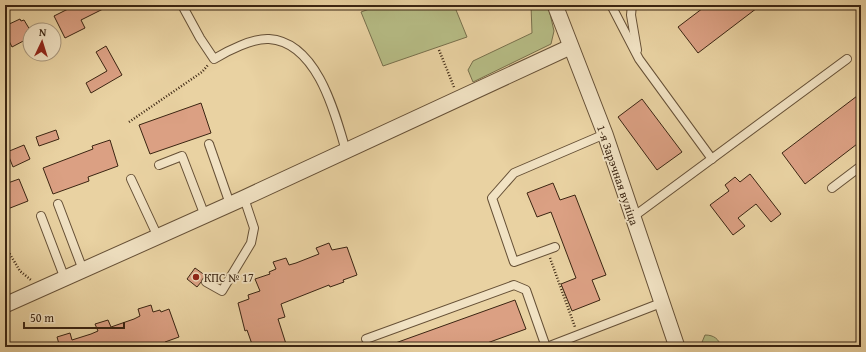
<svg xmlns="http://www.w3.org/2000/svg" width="866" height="352" font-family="'Gentium Book Plus',serif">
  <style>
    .green { fill: #b6bc85; stroke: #78704c }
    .building { fill: #dba083; stroke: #3b2512 }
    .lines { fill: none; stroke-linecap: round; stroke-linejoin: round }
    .lane-casing { stroke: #665036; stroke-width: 10 }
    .street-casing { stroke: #665036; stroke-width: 17 }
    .path { stroke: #3b2512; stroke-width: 2.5; stroke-dasharray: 1 2; stroke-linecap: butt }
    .lane { stroke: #f1e2c3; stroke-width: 8 }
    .street { stroke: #f1e2c3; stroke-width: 15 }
    .poi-dot { fill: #8f2418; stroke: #f1e2c3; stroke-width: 1.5 }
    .labels { text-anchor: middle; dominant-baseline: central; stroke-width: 3.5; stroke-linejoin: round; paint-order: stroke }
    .street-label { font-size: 12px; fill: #3b2512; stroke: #f1e2c3 }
    .poi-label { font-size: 12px; fill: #3b2512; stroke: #f1e2c3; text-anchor: start }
  </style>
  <rect width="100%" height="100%" fill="#e9d2a2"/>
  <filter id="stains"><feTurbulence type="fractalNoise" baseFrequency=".005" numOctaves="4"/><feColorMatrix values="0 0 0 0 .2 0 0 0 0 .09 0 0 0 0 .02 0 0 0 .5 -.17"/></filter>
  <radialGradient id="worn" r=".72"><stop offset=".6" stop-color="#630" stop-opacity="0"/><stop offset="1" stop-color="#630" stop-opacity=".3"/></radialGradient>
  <!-- green -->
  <g class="green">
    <polygon points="380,5 454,5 467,37 383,66 361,12"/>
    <polygon points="531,5 548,5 554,31 551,44 473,82 468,70 473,61 532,33"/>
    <path d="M 705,335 C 714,335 719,339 721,347 L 700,347 Z"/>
  </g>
  <!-- building -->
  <g class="building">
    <polygon points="76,5 111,5 81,20 85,28 65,38 54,16"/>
    <polygon points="707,5 761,5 698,53 678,27"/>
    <polygon points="20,19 21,21 24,20 30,30 26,32 29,38 12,47 5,33 5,26"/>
    <polygon points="106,46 122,75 91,93 86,83 107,71 96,52"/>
    <polygon points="861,93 861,141 805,184 782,153"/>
    <polygon points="642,99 682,152 657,170 618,117"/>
    <polygon points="201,103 211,133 150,154 139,125"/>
    <polygon points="56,130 59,139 39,146 36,137"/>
    <polygon points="110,140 118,166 88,177 89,181 53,194 43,168 93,149 92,146"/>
    <polygon points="24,145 30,159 13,167 7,152"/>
    <polygon points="750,174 781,214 771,222 756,204 738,218 745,226 733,235 710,205 729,191 725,185 735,177 740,182"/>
    <polygon points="19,179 28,201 5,210 5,184"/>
    <polygon points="553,183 560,200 575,195 606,275 592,280 600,300 572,311 561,284 576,278 551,212 537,217 527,193"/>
    <polygon points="329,243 332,250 347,247 357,275 343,280 344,282 330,287 329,285 281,304 285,317 278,319 287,347 253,347 247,330 245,331 238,303 249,299 248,295 260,291 255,279 270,274 269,272 276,269 273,262 286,258 289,265 296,263 319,254 316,248"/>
    <polygon points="195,268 206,276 197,287 187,279"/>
    <polygon points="515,300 526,329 476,347 388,347 387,346"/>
    <polygon points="151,305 153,312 160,310 161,312 169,309 179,337 165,342 166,345 159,347 58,347 59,344 57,337 70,333 72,340 91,334 98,331 95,324 108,320 111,327 134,319 140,316 138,309"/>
  </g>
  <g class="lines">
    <defs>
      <g id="lane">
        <path d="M 182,5 L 200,38 L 214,59 C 227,51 253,38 269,39 C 317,42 335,113 346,151"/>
        <polyline points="611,5 639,59 712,159"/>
        <polyline points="632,5 631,15 637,50"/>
        <polyline points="209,144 230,204"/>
        <polyline points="159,165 182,156 205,216"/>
        <polyline points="131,179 158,237"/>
        <polyline points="832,188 861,166"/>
        <polyline points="58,204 83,270"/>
        <polyline points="41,216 65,279"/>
        <polyline points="633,217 847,59"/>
        <polyline points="555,247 514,262 492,198 514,173 605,134"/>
        <polyline points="206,282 222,291 251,243 254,228 244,198"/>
        <polyline points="366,339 514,285 526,290 546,347"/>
        <polyline points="547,347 661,303"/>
      </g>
      <g id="street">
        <polyline points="555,5 605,134 677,347"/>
        <polyline points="5,305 244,198 570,47"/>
      </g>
    </defs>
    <!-- lane casing -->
    <use href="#lane" class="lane-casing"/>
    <!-- street casing -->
    <use href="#street" class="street-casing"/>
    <!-- path -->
    <g class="path">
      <polyline points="439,50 454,87"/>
      <polyline points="129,122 202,72 208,65"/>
      <polyline points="5,246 20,271 31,280"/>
      <polyline points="550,258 575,327"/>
    </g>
    <!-- lane -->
    <use href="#lane" class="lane"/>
    <!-- street -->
    <use href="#street" class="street"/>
  </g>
  <!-- markers -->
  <circle class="poi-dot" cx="196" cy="277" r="4"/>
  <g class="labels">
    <!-- street labels -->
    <g class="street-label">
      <text transform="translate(618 175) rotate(71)">1-я Зарэчная вуліца</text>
    </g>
    <!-- poi labels -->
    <g class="poi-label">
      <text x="204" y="277">КПС № 17</text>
    </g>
  </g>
  <!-- margin -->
  <rect width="866" height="352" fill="none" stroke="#e9d2a2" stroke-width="20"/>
  <rect x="6" y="6" width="854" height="340" fill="none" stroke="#3b2512" stroke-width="2"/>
  <rect x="10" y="10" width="846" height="332" fill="none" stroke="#3b2512"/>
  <!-- north arrow -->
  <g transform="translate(42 42) rotate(4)"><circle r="19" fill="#f1e2c3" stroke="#a8967c"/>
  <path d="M0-3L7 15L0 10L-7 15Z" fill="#8f2418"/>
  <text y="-6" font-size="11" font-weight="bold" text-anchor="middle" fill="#3b2512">N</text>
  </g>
  <!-- scale -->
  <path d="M24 322v6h100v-6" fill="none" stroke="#3b2512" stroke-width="2"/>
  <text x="30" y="322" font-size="12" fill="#3b2512" stroke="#f1e2c3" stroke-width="3" paint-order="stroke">50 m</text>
  <rect width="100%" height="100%" filter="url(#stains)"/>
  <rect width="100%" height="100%" fill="url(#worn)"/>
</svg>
